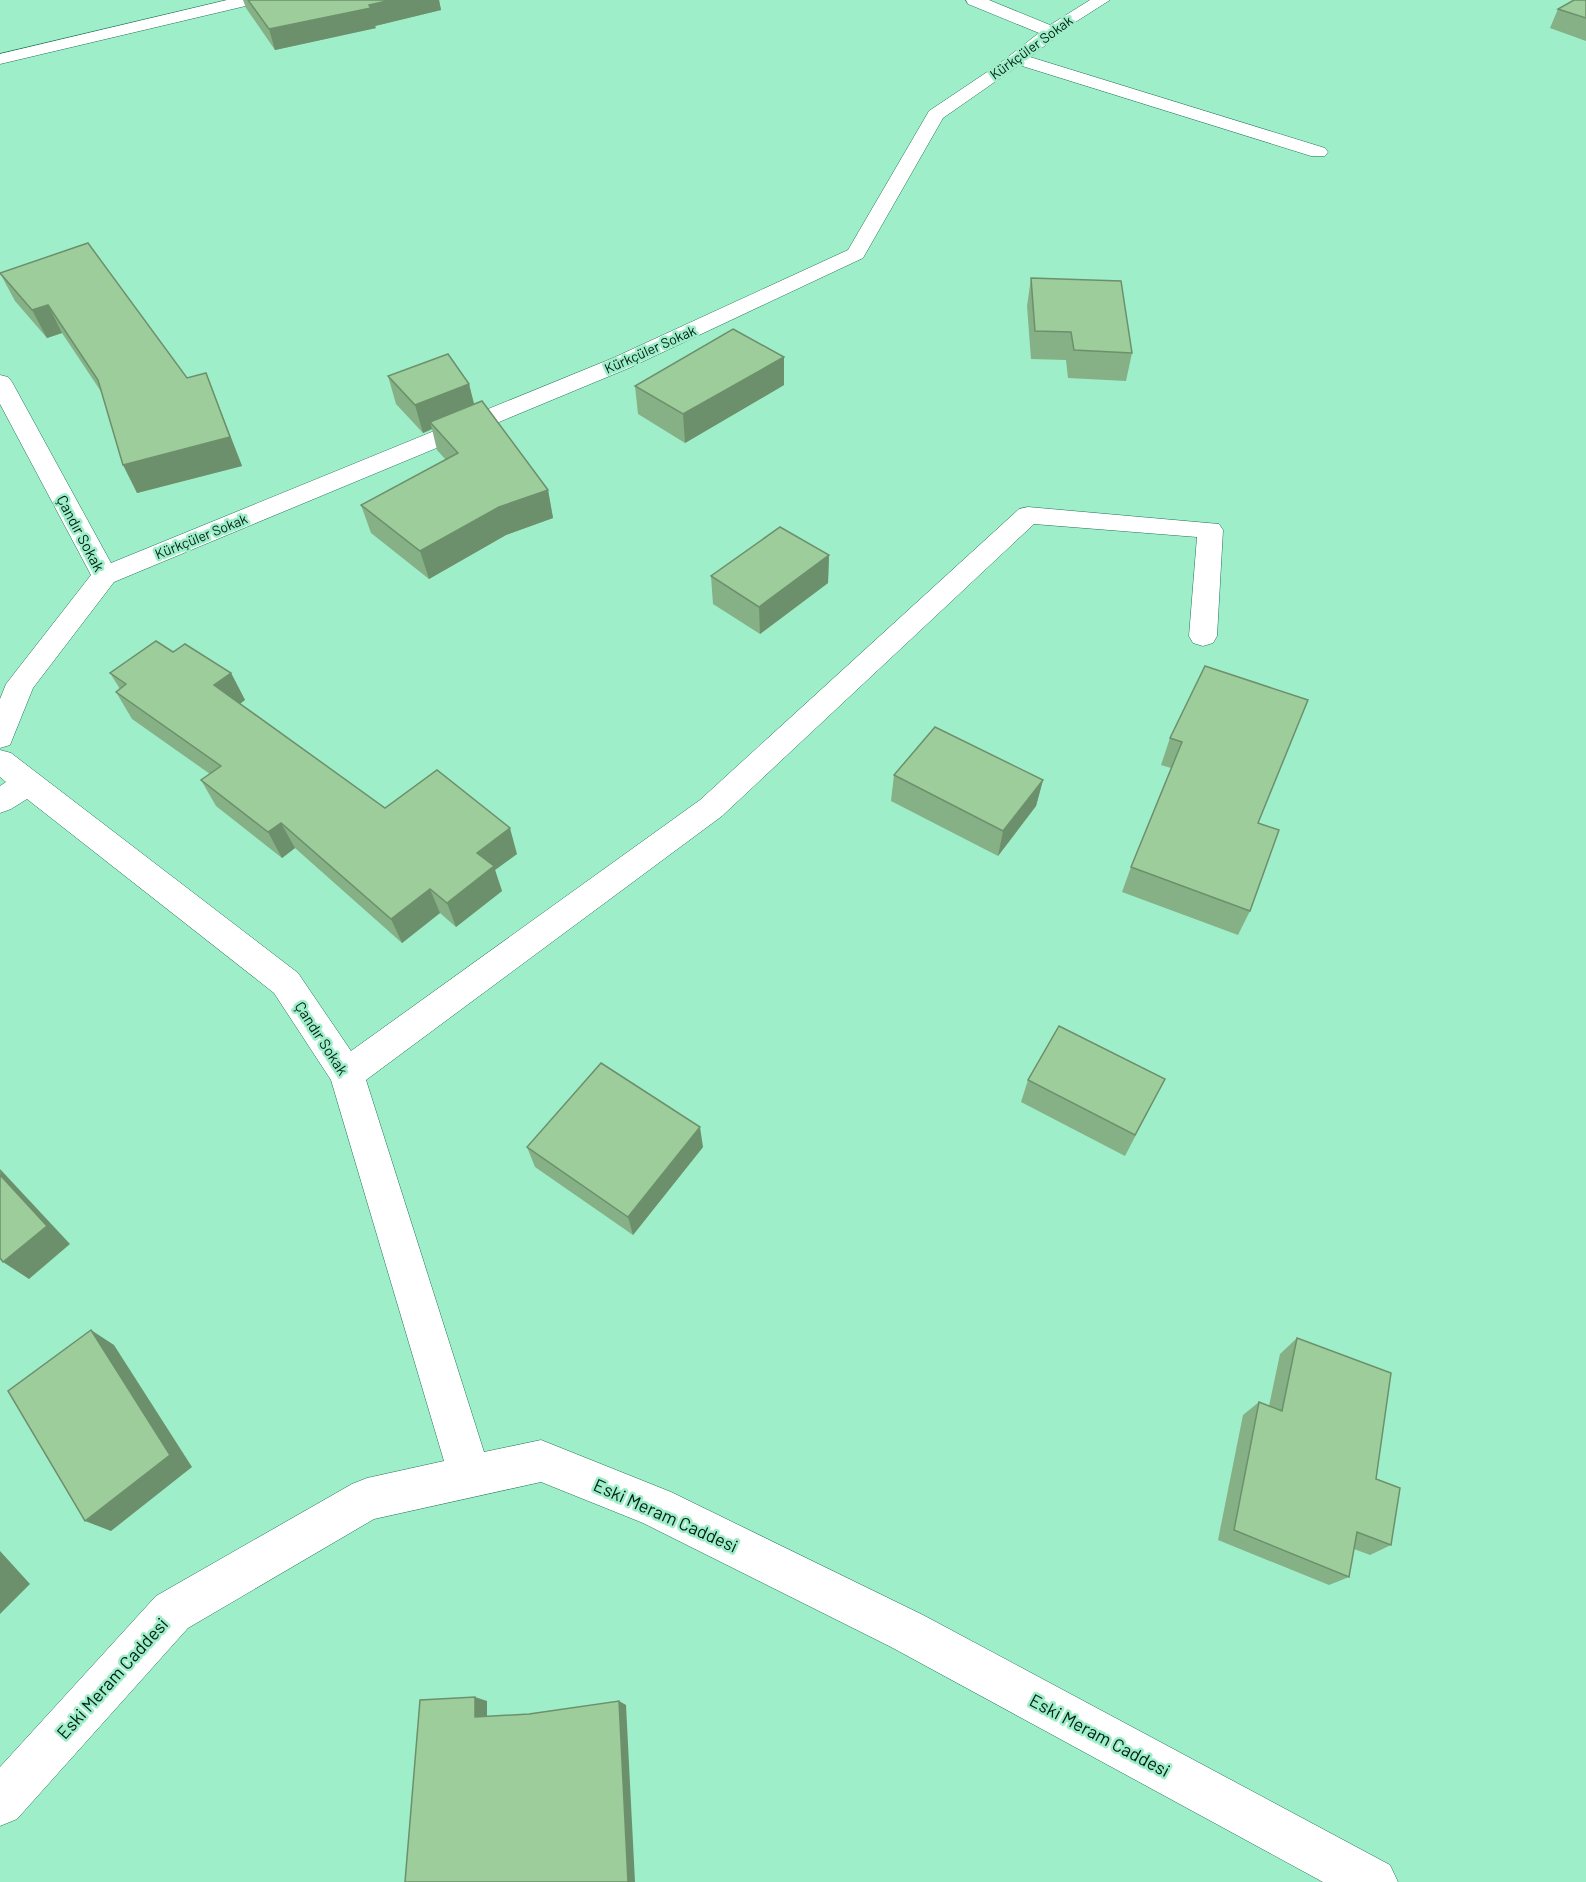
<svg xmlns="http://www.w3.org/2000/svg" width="1586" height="1882" font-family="Barlow,sans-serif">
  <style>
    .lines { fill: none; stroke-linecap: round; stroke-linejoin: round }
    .minor-casing { stroke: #207455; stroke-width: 1 }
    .minor { fill: #fff; fill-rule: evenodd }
    .wall { fill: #86b085 }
    .shaded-wall { fill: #6d906c }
    .building { fill: #9ccd9b; stroke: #6d906c; stroke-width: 1.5 }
    .labels { text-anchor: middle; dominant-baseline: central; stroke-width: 5; stroke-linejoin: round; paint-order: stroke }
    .far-street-label { font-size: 14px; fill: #002014; stroke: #9feeca }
    .street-label { font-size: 15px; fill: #002014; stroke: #9feeca }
    .near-street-label { font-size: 18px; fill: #002014; stroke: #9feeca }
  </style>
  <rect width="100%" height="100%" fill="#9feeca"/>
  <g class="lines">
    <defs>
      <g id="minor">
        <polygon points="227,0 256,0 254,4 0,64 0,54"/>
        <polygon points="966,0 989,0 1050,25 1090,0 1110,0 1077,21 1030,57 1325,148 1328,152 1325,156 1311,156 1019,65 943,118 863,258 629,368 114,582 33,688 10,745 0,748 0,699 6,684 91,575 0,404 0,375 8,377 12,382 111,563 613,358 848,250 929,111 999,64 1039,33 968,4"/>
        <polygon points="1028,507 1219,524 1223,530 1217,636 1213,643 1203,646 1193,643 1189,636 1197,537 1034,524 722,816 366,1080 484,1452 541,1440 671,1492 923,1615 1390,1865 1398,1882 1323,1882 891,1647 643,1523 541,1482 374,1519 188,1628 17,1819 0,1826 0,1767 156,1596 352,1484 367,1478 444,1461 331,1080 274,993 27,799 11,809 0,813 0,786 6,782 0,777 0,750 11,753 298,973 351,1051 700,800 1019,509"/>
      </g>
    </defs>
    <!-- minor casing -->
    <use href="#minor" class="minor-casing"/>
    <!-- minor -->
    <use href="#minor" class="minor"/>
  </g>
  <!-- wall -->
  <g class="wall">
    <polygon points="243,0 439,0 441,10 375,26 376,28 275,50 246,8"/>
    <polygon points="1586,0 1586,41 1550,28 1558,9"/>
    <polygon points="0,273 187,378 206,373 242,466 137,493 102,393 62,333 47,338 15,301"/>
    <polygon points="1031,278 1132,353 1126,381 1068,378 1066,360 1031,359 1027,306"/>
    <polygon points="784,357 784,385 685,443 638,414 635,386"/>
    <polygon points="388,376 469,384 474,404 548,490 553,518 506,535 429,579 371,533 361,505 446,460 437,450 432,429 423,433 396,404"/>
    <polygon points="829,555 828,583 760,634 713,604 711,576"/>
    <polygon points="173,652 231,673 245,700 240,704 385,808 517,854 495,870 502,891 456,927 440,913 402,943 295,848 282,858 216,806 201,780 210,774 132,719 116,692 120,689 110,673"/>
    <polygon points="1205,666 1258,823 1250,911 1238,935 1122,892 1131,867 1171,768 1161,765 1170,738"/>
    <polygon points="894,775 1043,780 1036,806 998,856 891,801"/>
    <polygon points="1165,1079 1125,1156 1021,1102 1028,1080"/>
    <polygon points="527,1147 703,1147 633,1235 535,1167"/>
    <polygon points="1297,1338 1376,1479 1391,1545 1370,1555 1354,1549 1349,1577 1329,1585 1218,1540 1243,1415 1259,1402 1269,1406 1280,1354"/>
  </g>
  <!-- shaded-wall -->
  <g class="shaded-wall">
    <polygon points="391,0 439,0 441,10 375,26 376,28 275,50 269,29"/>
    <polygon points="48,305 62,333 47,338 32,310"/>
    <polygon points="784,357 784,385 685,443 683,414"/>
    <polygon points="206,373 242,466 137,493 123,465"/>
    <polygon points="469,384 476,412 430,422 432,429 423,433 415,405"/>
    <polygon points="548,490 553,518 506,535 429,579 420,551 499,507"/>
    <polygon points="829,555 828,583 760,634 759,607"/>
    <polygon points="231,673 245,700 228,712 214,685"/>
    <polygon points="1043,780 1036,806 998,856 1003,831"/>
    <polygon points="281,823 295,848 282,858 268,832"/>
    <polygon points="510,828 517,854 495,870 502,891 456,927 447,903 477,853"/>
    <polygon points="430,889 440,913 402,943 391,919"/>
    <polygon points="700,1127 703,1147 633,1235 628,1217"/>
    <polygon points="0,1169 70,1244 29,1279 3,1262"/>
    <polygon points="91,1330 114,1345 192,1467 111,1531 85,1521"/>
    <polygon points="0,1551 30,1584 0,1614"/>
    <polygon points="475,1697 487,1701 487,1720 475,1717"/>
    <polygon points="619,1701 626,1705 635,1882 628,1882"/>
  </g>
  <!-- building -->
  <g class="building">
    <polygon points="248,0 391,0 369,5 371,8 269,29"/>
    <polygon points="1574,0 1586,0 1586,18 1558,9"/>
    <polygon points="88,243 187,378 206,373 230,437 123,465 98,380 48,305 32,310 0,273"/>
    <polygon points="1031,278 1121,281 1132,353 1074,350 1071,332 1035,331"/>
    <polygon points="733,329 784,357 683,414 635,386"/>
    <polygon points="448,354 469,384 415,405 388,376"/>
    <polygon points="482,401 548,490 499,507 420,551 361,505 458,453 430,422"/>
    <polygon points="780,527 829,555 759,607 711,576"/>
    <polygon points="156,641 173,652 185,644 231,673 214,685 385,808 437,770 510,828 477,853 494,866 447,903 430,889 391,919 281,823 268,832 201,780 221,766 116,692 126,684 110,673"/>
    <polygon points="1205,666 1308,700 1258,823 1279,830 1250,911 1131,867 1182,742 1170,738"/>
    <polygon points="935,727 1043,780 1003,831 894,775"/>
    <polygon points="1059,1026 1165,1079 1135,1135 1028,1080"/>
    <polygon points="601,1063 700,1127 628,1217 527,1147"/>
    <polygon points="0,1175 47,1226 3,1262 0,1258"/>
    <polygon points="91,1330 170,1455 85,1521 8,1391"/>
    <polygon points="1297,1338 1391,1373 1376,1479 1400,1488 1391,1545 1357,1532 1349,1577 1234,1530 1259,1402 1282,1411"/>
    <polygon points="475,1697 475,1717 529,1714 619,1701 628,1882 405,1882 420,1700"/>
  </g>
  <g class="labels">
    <!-- far-street labels -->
    <g class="far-street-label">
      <text transform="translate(1031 47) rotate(-36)">Kürkçüler Sokak</text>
      <text transform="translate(650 349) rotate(-24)">Kürkçüler Sokak</text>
      <text transform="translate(201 536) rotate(-22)">Kürkçüler Sokak</text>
    </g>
    <!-- street labels -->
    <g class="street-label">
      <text transform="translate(81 533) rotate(62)">Çandır Sokak</text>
      <text transform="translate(322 1038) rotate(57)">Çandır Sokak</text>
    </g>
    <!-- near-street labels -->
    <g class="near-street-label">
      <text transform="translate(666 1515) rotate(24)">Eski Meram Caddesi</text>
      <text transform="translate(112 1678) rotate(-48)">Eski Meram Caddesi</text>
      <text transform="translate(1100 1735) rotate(28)">Eski Meram Caddesi</text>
    </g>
  </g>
</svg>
